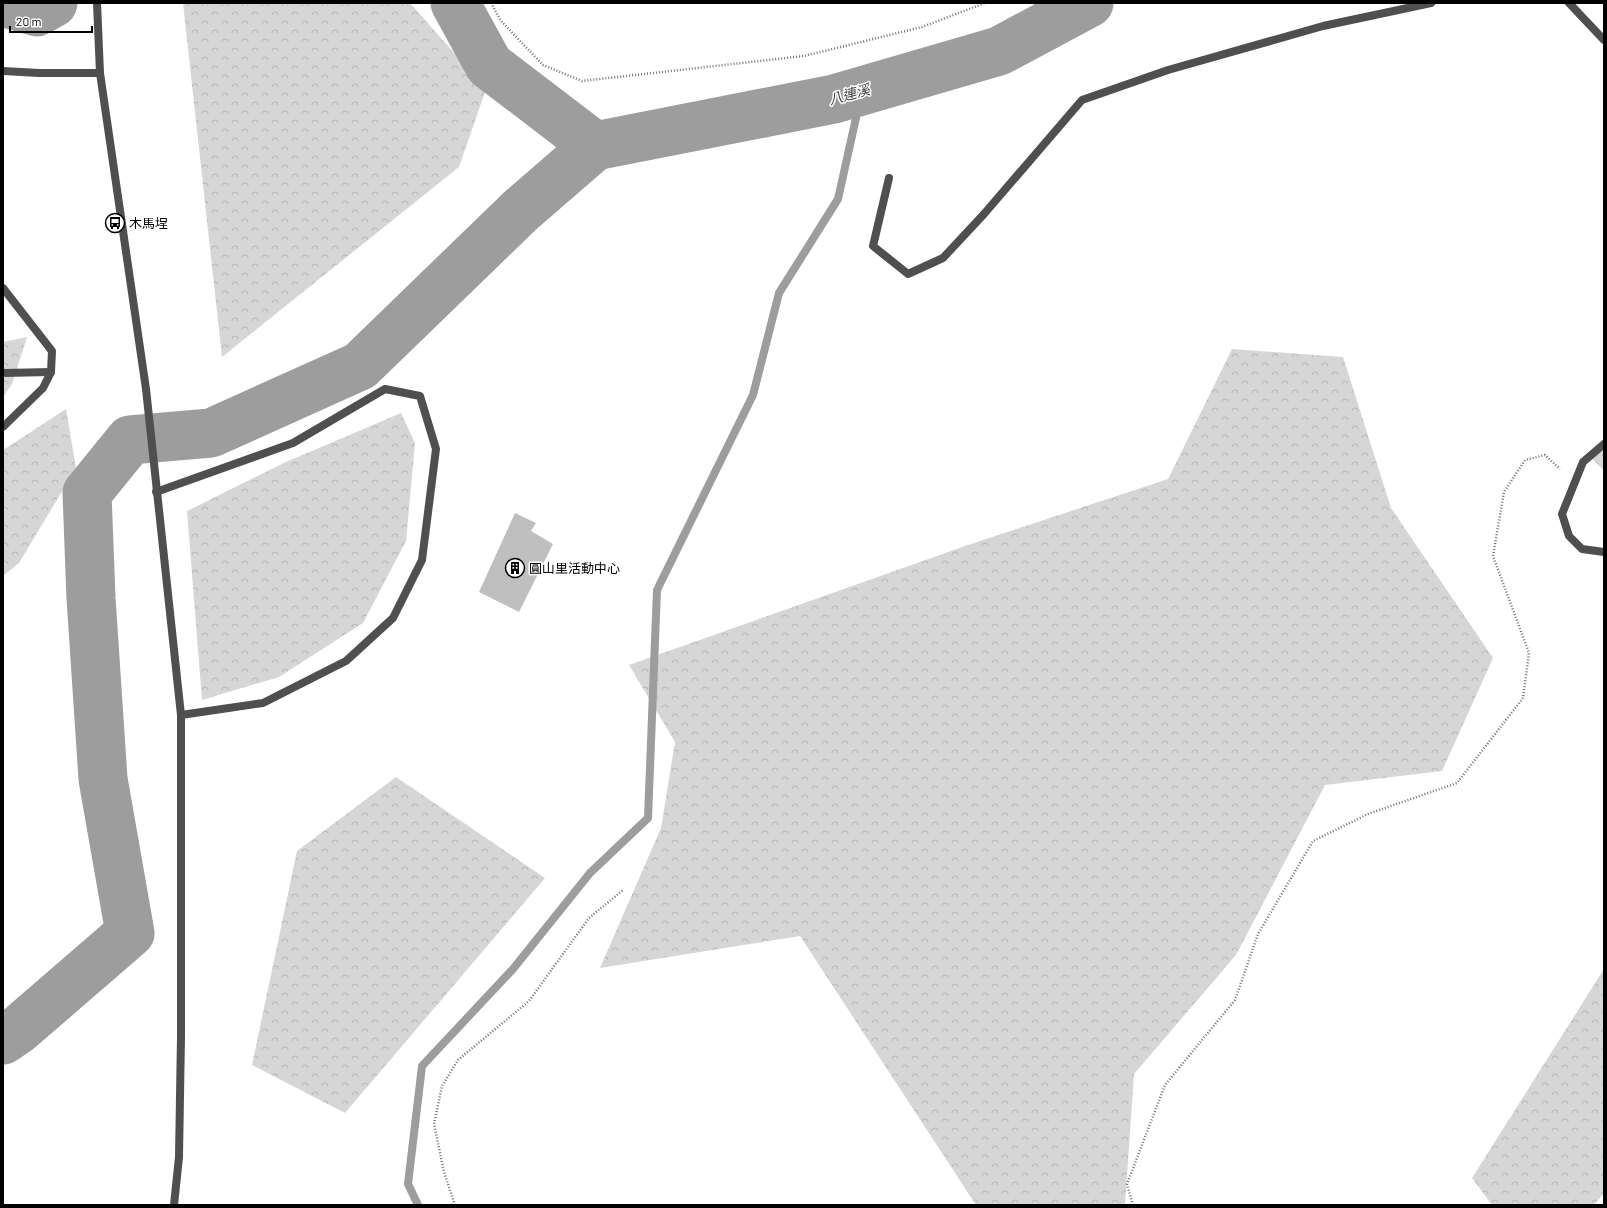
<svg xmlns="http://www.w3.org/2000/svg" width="1607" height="1208" font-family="Barlow,'Noto Sans TC',sans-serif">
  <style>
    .forest { fill: url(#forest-crowns) }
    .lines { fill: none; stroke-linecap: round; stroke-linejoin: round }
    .stream { stroke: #9d9d9d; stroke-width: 8 }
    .river { stroke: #9d9d9d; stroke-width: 49 }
    .building { fill: #bfbfbf }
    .path { stroke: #717171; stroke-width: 2.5; stroke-dasharray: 1 2; stroke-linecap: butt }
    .service { stroke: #4f4f4f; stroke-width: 8 }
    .minor { stroke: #4f4f4f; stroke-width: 8 }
    .tertiary { stroke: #4f4f4f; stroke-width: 8 }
    .labels { text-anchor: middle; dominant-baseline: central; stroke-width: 3; stroke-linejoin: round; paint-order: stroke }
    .poi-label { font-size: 13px; fill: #000; stroke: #fff; text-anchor: start }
    .water-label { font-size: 14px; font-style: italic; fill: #3e3e3e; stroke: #fff }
  </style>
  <defs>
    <pattern id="forest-crowns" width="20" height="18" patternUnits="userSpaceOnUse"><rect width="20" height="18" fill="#d6d6d6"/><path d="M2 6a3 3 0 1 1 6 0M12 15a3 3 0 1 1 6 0" fill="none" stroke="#b6b6b6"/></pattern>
  </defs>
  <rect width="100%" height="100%" fill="#fff"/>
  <!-- forest -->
  <g class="forest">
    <polygon points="183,3 410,3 486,89 459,167 222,357"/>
    <polygon points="27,337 12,384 3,397 3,342"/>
    <polygon points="1232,349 1343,357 1391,508 1493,658 1442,771 1325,785 1236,955 1134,1074 1125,1205 976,1205 800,936 600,968 661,828 675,742 629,665 965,546 1168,479"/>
    <polygon points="66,409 76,468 19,563 3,576 3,450"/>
    <polygon points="401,413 415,443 406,541 363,623 279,677 202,700 187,511 286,462"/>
    <polygon points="1604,446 1604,471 1588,454"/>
    <polygon points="396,777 545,878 345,1113 252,1065 297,851"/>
    <polygon points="1604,969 1604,1193 1594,1205 1492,1205 1472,1178"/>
  </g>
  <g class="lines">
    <!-- stream -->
    <polyline class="stream" points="418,1205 408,1184 422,1066 513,969 590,873 648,818 657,590 753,395 779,293 838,199 862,91"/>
    <!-- river -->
    <g class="river">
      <polyline points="5,3 37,12 53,3"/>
      <polyline points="455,3 489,65 595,146"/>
      <polyline points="595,146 834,99 999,51 1089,3"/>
      <polyline points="3,1040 19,1029 130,933 103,779 91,598 87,493 130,440 211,433 360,366 520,211 595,146"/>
    </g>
  </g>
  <!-- building -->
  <polygon class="building" points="515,513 536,523 531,531 553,544 519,612 479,592"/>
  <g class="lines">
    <!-- path -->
    <g class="path">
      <polyline points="491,3 501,21 543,65 582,81 804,56 922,27 985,3"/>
      <polyline points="455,1205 444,1172 434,1124 442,1086 458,1060 529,1001 589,918 623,890"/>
      <polyline points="1133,1205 1127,1184 1165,1085 1235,1000 1258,934 1313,841 1368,814 1457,783 1523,698 1529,653 1493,556 1504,492 1525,460 1545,455 1560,469"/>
    </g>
    <!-- service -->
    <g class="service">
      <polyline points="1569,3 1604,40"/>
      <polyline points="889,178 873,246 908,274 943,258 984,214 1082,100 1168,70 1323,26 1431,3"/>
    </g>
    <!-- minor -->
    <g class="minor">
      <polyline points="3,71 39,73 100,73"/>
      <polyline points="3,288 52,351 51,372 43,388 3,427"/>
      <polyline points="3,373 51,372"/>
      <polyline points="156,492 293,443 385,389 420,396 436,449 422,560 393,618 346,661 263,703 181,715"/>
    </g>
    <!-- tertiary -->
    <g class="tertiary">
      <polyline points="97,3 100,73 146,389 181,715 181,1036 179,1157 174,1205"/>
      <polyline points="1604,444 1583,462 1562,514 1569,536 1582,549 1604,552"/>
    </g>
  </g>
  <!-- icons -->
  <defs>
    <symbol id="bus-ring" viewBox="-11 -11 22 22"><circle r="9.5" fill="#fff" stroke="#000" stroke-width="1.5"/><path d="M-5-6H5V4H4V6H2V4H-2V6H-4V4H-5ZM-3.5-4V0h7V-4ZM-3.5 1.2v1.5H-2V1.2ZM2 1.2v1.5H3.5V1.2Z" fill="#000"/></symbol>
    <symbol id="building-ring" viewBox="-11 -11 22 22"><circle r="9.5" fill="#fff" stroke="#000" stroke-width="1.5"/><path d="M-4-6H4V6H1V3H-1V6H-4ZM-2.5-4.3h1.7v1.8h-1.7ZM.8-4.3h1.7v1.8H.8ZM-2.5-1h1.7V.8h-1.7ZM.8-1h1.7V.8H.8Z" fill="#000"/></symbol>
  </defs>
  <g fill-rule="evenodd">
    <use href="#bus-ring" x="104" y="212" width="22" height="22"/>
    <use href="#building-ring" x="504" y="557" width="22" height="22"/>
  </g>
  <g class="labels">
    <!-- poi labels -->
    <g class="poi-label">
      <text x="129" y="223">木馬埕</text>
      <text x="529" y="568">圓山里活動中心</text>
    </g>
    <!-- water labels -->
    <g class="water-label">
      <text transform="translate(849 94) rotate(-15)">八連溪</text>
    </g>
  </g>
  <!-- border -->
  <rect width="1607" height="1208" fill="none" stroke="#000000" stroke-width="8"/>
  <!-- scale -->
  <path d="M10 26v6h82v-6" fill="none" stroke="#000000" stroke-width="2"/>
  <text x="16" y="26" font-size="12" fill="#000000" stroke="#ffffff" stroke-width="3" paint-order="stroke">20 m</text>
</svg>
